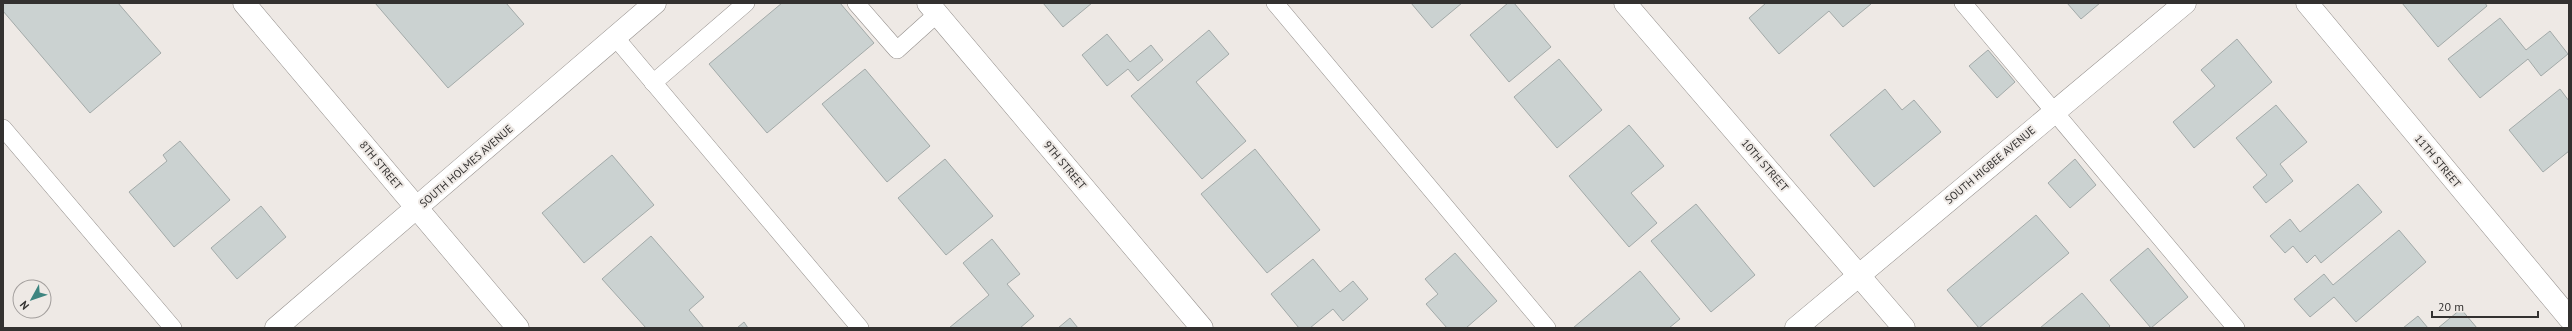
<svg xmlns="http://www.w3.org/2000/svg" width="2572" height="331" font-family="'PT Sans',sans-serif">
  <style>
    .building { fill: #cbd2d1; stroke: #a3aaa9 }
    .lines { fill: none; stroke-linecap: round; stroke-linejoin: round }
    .lane-casing { stroke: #95908d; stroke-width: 18 }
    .street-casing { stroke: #95908d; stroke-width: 23 }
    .secondary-casing { stroke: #95908d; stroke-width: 23 }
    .lane { stroke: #fff; stroke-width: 17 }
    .street { stroke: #fff; stroke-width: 22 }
    .secondary { stroke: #fff; stroke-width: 22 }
    .labels { text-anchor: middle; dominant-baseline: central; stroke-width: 4; stroke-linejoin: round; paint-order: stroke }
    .street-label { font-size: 11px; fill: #333130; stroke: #eee9e5 }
  </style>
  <rect width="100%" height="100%" fill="#eee9e5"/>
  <!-- building -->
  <g class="building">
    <polygon points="3,3 118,3 161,53 90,113 3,11"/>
    <polygon points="375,3 506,3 524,24 448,88"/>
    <polygon points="782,3 840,3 874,43 767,133 709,64"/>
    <polygon points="1043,3 1092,3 1063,27"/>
    <polygon points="1411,3 1462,3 1432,28"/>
    <polygon points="1508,3 1514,3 1551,47 1509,82 1470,35"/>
    <polygon points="1766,3 1870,3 1871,4 1843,27 1829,11 1779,54 1749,18"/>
    <polygon points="2067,3 2100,3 2081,19"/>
    <polygon points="2402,3 2485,3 2487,6 2438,47"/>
    <polygon points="2500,18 2526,50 2550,31 2568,54 2541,76 2528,59 2480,98 2448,59"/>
    <polygon points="1209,30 1229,54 1196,82 1246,141 1202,179 1131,96"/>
    <polygon points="1107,34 1130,62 1151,45 1163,60 1138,81 1128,69 1107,86 1082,55"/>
    <polygon points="2237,39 2272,82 2194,148 2173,122 2215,86 2201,70"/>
    <polygon points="1988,50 2015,82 1997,98 1969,66"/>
    <polygon points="1559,59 1602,110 1557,148 1514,97"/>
    <polygon points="865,69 930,146 887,182 822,104"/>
    <polygon points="1885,89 1902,110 1914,100 1941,132 1874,187 1830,135"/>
    <polygon points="2560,89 2569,101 2569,151 2543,172 2509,130"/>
    <polygon points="2276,105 2307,142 2280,164 2293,181 2266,203 2253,187 2267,175 2236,138"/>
    <polygon points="1629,125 1664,166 1631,193 1657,223 1629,247 1569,176"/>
    <polygon points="180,141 230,200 174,247 129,192 167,161 163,155"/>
    <polygon points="1255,149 1320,230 1267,273 1201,194"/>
    <polygon points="612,155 654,205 584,263 542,213"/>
    <polygon points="945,159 993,216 946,255 898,198"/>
    <polygon points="2075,159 2096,185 2070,208 2048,183"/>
    <polygon points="2358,184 2382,212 2321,263 2315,255 2307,263 2293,246 2285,253 2270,236 2290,219 2300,232"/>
    <polygon points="1696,204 1755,275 1711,312 1651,241"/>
    <polygon points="261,206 286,237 237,279 211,248"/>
    <polygon points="2036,215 2069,253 1979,328 1947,290"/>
    <polygon points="2399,230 2426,262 2356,322 2334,297 2310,317 2294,299 2324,274 2333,285"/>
    <polygon points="651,236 704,297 689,310 704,328 646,328 602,279"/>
    <polygon points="992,239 1020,274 1007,284 1034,316 1020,328 949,328 989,295 963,263"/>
    <polygon points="2148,248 2188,297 2151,328 2110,280"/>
    <polygon points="1455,253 1497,301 1466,328 1447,328 1426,304 1438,294 1425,279"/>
    <polygon points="1313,259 1340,292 1353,281 1368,299 1343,321 1333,309 1310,328 1299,328 1271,294"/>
    <polygon points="1640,271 1680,319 1669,328 1573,328"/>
    <polygon points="2082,293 2110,326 2108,328 2040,328"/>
    <polygon points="2461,309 2477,328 2438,328"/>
    <polygon points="2418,316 2428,328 2403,328"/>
    <polygon points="1070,318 1078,328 1058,328"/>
    <polygon points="744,322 748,328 737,328"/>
  </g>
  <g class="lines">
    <defs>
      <g id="lane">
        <polyline points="856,3 897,50 937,14"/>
        <polyline points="1275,3 1547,328"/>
        <polyline points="1963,3 2236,328"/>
        <polyline points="615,37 860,328"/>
        <polyline points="653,83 746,3"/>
        <polyline points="3,128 173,328"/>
      </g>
      <g id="street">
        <polyline points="244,3 518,328"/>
        <polyline points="928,3 1202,328"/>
        <polyline points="1625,3 1904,328"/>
        <polyline points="1796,328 2185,3"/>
      </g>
      <g id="secondary">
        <polyline points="2307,3 2569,318"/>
        <polyline points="276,328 655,3"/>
      </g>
    </defs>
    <!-- lane casing -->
    <use href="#lane" class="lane-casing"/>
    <!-- street casing -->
    <use href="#street" class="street-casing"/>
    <!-- secondary casing -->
    <use href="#secondary" class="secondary-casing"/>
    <!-- lane -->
    <use href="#lane" class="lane"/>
    <!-- street -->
    <use href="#street" class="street"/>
    <!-- secondary -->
    <use href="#secondary" class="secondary"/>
  </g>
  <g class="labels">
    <!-- street labels -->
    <g class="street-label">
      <text transform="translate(2438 161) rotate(50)">11TH STREET</text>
      <text transform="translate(381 165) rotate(50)">8TH STREET</text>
      <text transform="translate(1065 165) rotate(50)">9TH STREET</text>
      <text transform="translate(1765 165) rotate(49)">10TH STREET</text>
      <text transform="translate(1990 165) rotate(-40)">SOUTH HIGBEE AVENUE</text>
      <text transform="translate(466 166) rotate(-41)">SOUTH HOLMES AVENUE</text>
    </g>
  </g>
  <!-- border -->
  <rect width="2572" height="331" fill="none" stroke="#333130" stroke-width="8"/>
  <!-- north arrow -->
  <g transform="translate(32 299) rotate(230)"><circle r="19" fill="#eee9e5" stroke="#a39f9d"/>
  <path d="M0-3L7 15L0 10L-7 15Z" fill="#3e8580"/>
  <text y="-6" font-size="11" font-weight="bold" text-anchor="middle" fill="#333130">N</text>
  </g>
  <!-- scale -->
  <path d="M2432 311v6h106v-6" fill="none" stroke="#333130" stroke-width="2"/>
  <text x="2438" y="311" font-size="12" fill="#333130" stroke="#eee9e5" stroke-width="3" paint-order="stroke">20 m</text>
</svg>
